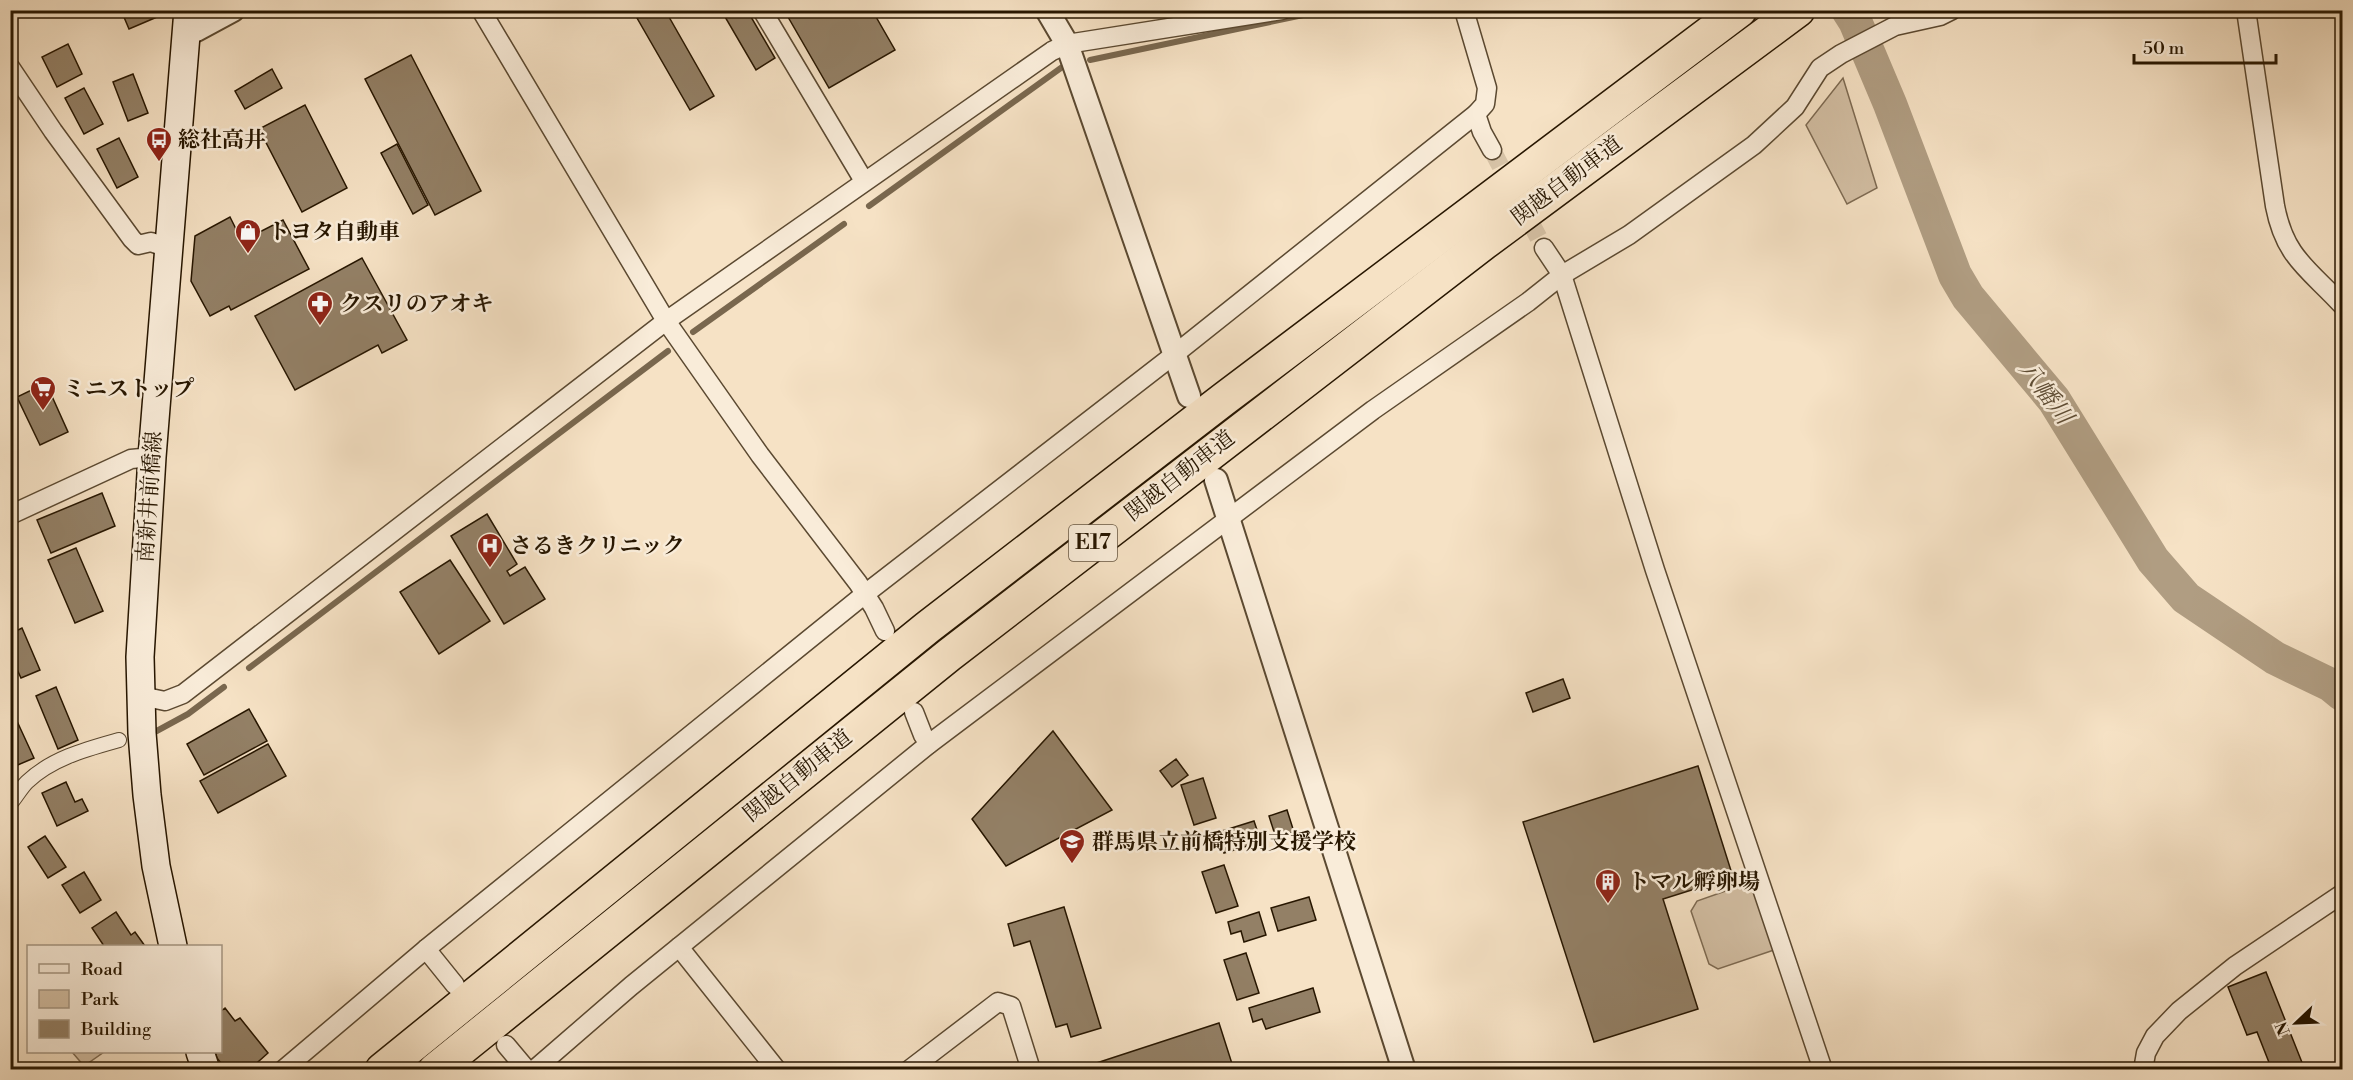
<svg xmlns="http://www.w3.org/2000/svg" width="2353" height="1080" font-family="'Libre Bodoni','Noto Serif JP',serif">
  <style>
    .green { fill: #d3bfa4; stroke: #7d6a52; stroke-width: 1.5 }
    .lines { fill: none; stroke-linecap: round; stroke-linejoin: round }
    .stream { stroke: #79674e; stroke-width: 6 }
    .river { stroke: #b09d82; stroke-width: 34 }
    .building { fill: #938066; stroke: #271600; stroke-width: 1.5 }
    .minor-tunnel { stroke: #d7c3a7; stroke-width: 18; stroke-dasharray: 18 9; stroke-linecap: butt }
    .pedestrian-casing { stroke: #5b4931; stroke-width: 16 }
    .minor-casing { stroke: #5b4931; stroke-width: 21 }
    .tertiary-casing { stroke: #5b4931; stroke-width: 26 }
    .secondary-casing { stroke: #271600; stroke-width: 30 }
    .motorway-casing { stroke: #271600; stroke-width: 36 }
    .pedestrian { stroke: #f9ecd9; stroke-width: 14 }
    .minor { stroke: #f9ecd9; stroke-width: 18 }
    .tertiary { stroke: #f9ecd9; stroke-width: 22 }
    .secondary { stroke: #f9ecd9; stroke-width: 27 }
    .motorway { stroke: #f6e2c5; stroke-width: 33 }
    .labels { text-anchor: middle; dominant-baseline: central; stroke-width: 5; stroke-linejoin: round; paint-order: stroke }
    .shield { fill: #f9ecd9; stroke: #665641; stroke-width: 1.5 }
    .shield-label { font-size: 21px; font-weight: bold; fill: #271600 }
    .poi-label { font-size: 22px; font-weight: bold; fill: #271600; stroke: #f9ecd9; text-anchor: start }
    .street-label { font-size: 22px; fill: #271600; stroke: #f9ecd9 }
    .water-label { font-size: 24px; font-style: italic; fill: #5e4c34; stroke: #f9ecd9 }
  </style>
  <rect width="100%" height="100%" fill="#f6e2c5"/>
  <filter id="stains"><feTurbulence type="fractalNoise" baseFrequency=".00333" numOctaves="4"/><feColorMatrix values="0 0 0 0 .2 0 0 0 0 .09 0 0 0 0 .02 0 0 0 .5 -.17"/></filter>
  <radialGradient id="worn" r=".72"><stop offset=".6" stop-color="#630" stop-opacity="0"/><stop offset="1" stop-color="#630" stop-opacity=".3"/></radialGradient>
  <!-- green -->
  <g class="green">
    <polygon points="1843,78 1877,188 1847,204 1806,125"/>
    <polygon points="1751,882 1774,950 1718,969 1709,964 1691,911 1697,901"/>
    <polygon points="72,1052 104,1052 84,1066"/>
  </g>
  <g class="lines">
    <!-- stream -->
    <g class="stream">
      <polyline points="1090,60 1327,10"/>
      <polyline points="869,206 1065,65"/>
      <polyline points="693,332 844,224"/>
      <polyline points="249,668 668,351"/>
      <polyline points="153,733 188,714 224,687"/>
    </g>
    <!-- river -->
    <polyline class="river" points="1848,10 1855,21 1890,104 1955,275 1968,297 2054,400 2153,560 2186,598 2275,658 2331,685 2342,694"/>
  </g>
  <!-- building -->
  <g class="building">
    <polygon points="121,10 154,10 157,17 129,29"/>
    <polygon points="650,10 665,10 714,96 690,110 637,18"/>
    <polygon points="721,10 747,10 775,58 756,70"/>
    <polygon points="784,10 872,10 895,50 829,88"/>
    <polygon points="68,44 82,74 57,87 42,57"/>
    <polygon points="411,55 481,191 435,215 365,79"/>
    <polygon points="272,69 282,88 245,109 235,91"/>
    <polygon points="133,74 148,113 128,121 113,82"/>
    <polygon points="84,88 103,124 84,134 65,98"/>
    <polygon points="305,105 347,188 302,212 259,129"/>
    <polygon points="119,138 138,177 117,188 97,149"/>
    <polygon points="397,144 428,205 413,214 381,153"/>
    <polygon points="230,217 242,241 283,220 309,269 231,310 229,306 210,316 191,281 195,236"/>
    <polygon points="362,258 407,340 382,353 378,345 295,390 255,316"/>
    <polygon points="46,383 68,432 40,445 17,397"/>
    <polygon points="102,493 115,526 51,553 37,520"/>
    <polygon points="487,514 517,564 507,571 510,576 525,567 545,599 504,624 451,536"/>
    <polygon points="76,548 103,611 75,623 48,560"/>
    <polygon points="450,560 490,621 439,654 400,592"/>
    <polygon points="22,628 40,670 21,678 10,654 10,634"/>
    <polygon points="1563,679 1570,698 1533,712 1526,693"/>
    <polygon points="56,687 78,740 58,749 36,696"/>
    <polygon points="10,706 34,758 13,767 10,763"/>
    <polygon points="249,709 267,741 204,775 187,744"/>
    <polygon points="1053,731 1112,810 1006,866 972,819"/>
    <polygon points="268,744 286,776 218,813 200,781"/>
    <polygon points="1176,759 1188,775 1172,787 1160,771"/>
    <polygon points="1698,766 1733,877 1663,899 1698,1009 1594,1042 1523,822"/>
    <polygon points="1203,778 1216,818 1194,825 1181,785"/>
    <polygon points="66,782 75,802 82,799 88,811 57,826 42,793"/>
    <polygon points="1287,810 1294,832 1276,838 1269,816"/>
    <polygon points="1254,821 1261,842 1224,853 1221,844 1210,848 1206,836"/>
    <polygon points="45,836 66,867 48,878 28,847"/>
    <polygon points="1224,865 1238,906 1216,913 1202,872"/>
    <polygon points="84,872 101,900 80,913 62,885"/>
    <polygon points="1309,897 1316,920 1278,931 1271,908"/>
    <polygon points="1064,907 1101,1028 1071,1037 1067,1024 1056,1027 1030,941 1014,946 1008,924"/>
    <polygon points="116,912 131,935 135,932 145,946 104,946 92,928"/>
    <polygon points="1259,912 1266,935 1244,942 1241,931 1231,934 1228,922"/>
    <polygon points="1246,953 1259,993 1237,1000 1224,960"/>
    <polygon points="2266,972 2305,1070 2272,1070 2257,1032 2247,1035 2228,987"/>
    <polygon points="1313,988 1320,1012 1266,1029 1262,1019 1253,1022 1249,1008"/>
    <polygon points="225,1008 235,1021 240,1018 268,1053 249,1070 226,1070 217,1058 215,1052 220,1052 220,1012"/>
    <polygon points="1219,1023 1234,1070 1075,1070"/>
  </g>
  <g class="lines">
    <!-- minor-tunnel -->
    <polyline class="minor-tunnel" points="1492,150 1544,248"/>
    <defs>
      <path id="pedestrian" d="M 10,804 C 16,797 21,788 27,782 C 52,758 87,749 119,740"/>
      <g id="minor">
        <polyline points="481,10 666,321 760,455 858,583 874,608 885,631"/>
        <polyline points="762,10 864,181"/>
        <path d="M 2246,10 L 2275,206 C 2285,258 2309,269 2342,305"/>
        <polyline points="10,67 53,131 132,239 138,245 151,242 168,248"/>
        <polyline points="1476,114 1482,132 1492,150"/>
        <polyline points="1544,248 1562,275 1655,570 1823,1070"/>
        <polyline points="10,515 131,459 152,457"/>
        <polyline points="141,696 165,701 183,694 666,321 1052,51 1067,44 1282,10"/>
        <polyline points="914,712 923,735 929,744"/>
        <polyline points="679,947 777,1070"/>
        <polyline points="426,949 455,985"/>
        <polyline points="506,1045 527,1070"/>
        <polyline points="283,1070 426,949 865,594 1175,354 1476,114 1485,104 1487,88 1464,10"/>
        <polyline points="534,1070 631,986 929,744 1373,410 1528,302 1562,275 1629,235 1754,145 1795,107 1820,68 1841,54 1895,26 1940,16 1952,10"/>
        <polyline points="909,1070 998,1002 1011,1006 1031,1070"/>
        <polyline points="2143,1070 2146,1053 2155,1036 2179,1011 2235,966 2342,894"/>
      </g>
      <g id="tertiary">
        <polyline points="1047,10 1067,44 1189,396"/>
        <polyline points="187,30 196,30 233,10"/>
        <polyline points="1216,480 1404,1070"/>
      </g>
      <g id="secondary">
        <polyline points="173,946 156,866 147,795 142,733 140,657 152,457 188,10"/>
        <polyline points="200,1052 206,1070"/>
      </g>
      <g id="motorway">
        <polyline points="382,1070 928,627 1224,399 1740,10"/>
        <polyline points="435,1070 949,655 1484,243 1798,10"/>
      </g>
    </defs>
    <!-- pedestrian casing -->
    <use href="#pedestrian" class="pedestrian-casing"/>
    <!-- minor casing -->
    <use href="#minor" class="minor-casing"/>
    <!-- tertiary casing -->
    <use href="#tertiary" class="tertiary-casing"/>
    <!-- secondary casing -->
    <use href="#secondary" class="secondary-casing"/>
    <!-- motorway casing -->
    <use href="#motorway" class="motorway-casing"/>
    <!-- pedestrian -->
    <use href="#pedestrian" class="pedestrian"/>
    <!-- minor -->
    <use href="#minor" class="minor"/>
    <!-- tertiary -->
    <use href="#tertiary" class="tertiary"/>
    <!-- secondary -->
    <use href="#secondary" class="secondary"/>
    <!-- motorway -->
    <use href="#motorway" class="motorway"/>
  </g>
  <!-- icons -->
  <defs>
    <symbol id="bus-pin" viewBox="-11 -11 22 30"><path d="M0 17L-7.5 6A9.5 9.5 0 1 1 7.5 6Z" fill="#8f2418" stroke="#f9ecd9"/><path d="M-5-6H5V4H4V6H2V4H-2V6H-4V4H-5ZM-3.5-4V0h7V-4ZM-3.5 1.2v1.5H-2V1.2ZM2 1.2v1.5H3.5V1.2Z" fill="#fff"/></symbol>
    <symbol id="shop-pin" viewBox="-11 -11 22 30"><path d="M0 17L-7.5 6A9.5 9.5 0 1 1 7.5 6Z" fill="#8f2418" stroke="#f9ecd9"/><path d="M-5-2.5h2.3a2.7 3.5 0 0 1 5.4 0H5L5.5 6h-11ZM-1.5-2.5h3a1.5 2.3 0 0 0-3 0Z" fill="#fff"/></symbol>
    <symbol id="pharmacy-pin" viewBox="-11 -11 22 30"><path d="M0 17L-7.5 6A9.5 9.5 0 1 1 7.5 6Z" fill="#8f2418" stroke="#f9ecd9"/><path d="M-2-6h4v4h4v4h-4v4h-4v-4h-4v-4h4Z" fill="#fff"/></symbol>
    <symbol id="supermarket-pin" viewBox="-11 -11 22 30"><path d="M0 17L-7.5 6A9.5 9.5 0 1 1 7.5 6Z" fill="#8f2418" stroke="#f9ecd9"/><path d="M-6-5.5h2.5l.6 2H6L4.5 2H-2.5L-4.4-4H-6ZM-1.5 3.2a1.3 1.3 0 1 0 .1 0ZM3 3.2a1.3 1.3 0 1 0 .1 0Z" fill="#fff"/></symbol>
    <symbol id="hospital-pin" viewBox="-11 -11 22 30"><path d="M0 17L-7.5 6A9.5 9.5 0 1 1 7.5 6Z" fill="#8f2418" stroke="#f9ecd9"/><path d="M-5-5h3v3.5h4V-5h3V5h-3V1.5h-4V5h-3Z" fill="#fff"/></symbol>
    <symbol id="school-pin" viewBox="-11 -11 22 30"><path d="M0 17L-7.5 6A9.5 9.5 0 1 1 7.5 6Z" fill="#8f2418" stroke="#f9ecd9"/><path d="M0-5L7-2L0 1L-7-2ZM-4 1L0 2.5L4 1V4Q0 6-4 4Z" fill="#fff"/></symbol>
    <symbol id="building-pin" viewBox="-11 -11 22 30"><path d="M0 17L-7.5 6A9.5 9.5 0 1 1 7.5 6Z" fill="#8f2418" stroke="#f9ecd9"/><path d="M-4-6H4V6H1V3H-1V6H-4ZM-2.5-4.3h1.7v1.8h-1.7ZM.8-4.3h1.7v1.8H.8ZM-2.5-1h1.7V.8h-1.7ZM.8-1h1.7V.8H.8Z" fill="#fff"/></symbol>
  </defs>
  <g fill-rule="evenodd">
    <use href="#bus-pin" x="144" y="125" width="30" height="40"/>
    <use href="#shop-pin" x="233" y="217" width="30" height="40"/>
    <use href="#pharmacy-pin" x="305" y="289" width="30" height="40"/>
    <use href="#supermarket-pin" x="28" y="374" width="30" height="40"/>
    <use href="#hospital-pin" x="475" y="531" width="30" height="40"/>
    <use href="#school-pin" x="1057" y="827" width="30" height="40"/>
    <use href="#building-pin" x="1593" y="867" width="30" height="40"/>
  </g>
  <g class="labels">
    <!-- shield labels -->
    <rect class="shield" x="1069" y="525" width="48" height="36" rx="4.5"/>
    <g class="shield-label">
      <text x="1093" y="543">E17</text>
    </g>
    <!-- poi labels -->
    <g class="poi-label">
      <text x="178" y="140">総社高井</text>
      <text x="268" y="232">トヨタ自動車</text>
      <text x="340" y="304">クスリのアオキ</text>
      <text x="63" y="389">ミニストップ</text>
      <text x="510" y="546">さるきクリニック</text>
      <text x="1092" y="842">群馬県立前橋特別支援学校</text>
      <text x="1628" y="882">トマル孵卵場</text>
    </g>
    <!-- street labels -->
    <g class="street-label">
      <text transform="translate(1567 181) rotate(-37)">関越自動車道</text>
      <text transform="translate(1180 476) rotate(-38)">関越自動車道</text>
      <text transform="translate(150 497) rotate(-86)">南新井前橋線</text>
      <text transform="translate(798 776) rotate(-39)">関越自動車道</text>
    </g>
    <!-- water labels -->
    <g class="water-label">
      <text transform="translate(2045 393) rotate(53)">八幡川</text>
    </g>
  </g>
  <!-- margin -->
  <rect width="2353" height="1080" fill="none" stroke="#f6e2c5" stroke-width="36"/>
  <rect x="12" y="12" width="2329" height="1056" fill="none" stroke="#271600" stroke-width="3"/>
  <rect x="18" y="18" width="2317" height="1044" fill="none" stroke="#271600" stroke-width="1.5"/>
  <!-- legend -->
  <rect x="27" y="945" width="195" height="108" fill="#f9ecd9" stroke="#a59682" stroke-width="1.5"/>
  <rect x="39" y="964" width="30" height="9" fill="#f9ecd9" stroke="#a59682" stroke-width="1.5"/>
  <text x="81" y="975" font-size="18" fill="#271600">Road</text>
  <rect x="39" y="990" width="30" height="18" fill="#d3bfa4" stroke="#a59682" stroke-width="1.5"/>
  <text x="81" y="1005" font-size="18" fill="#271600">Park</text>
  <rect x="39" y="1020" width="30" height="18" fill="#938066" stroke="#a59682" stroke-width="1.5"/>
  <text x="81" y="1035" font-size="18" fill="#271600">Building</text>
  <!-- north arrow -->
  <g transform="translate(2296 1023) rotate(247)" stroke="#f9ecd9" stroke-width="4.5" paint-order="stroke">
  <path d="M0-4.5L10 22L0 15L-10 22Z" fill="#271600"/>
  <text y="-9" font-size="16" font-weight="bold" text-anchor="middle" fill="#271600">N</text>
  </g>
  <!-- scale -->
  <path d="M2134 54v9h142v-9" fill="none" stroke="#271600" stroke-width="3"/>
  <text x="2143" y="54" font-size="18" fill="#271600" stroke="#f9ecd9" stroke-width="4.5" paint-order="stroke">50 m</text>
  <rect width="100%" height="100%" filter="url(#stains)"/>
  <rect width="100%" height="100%" fill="url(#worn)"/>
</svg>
